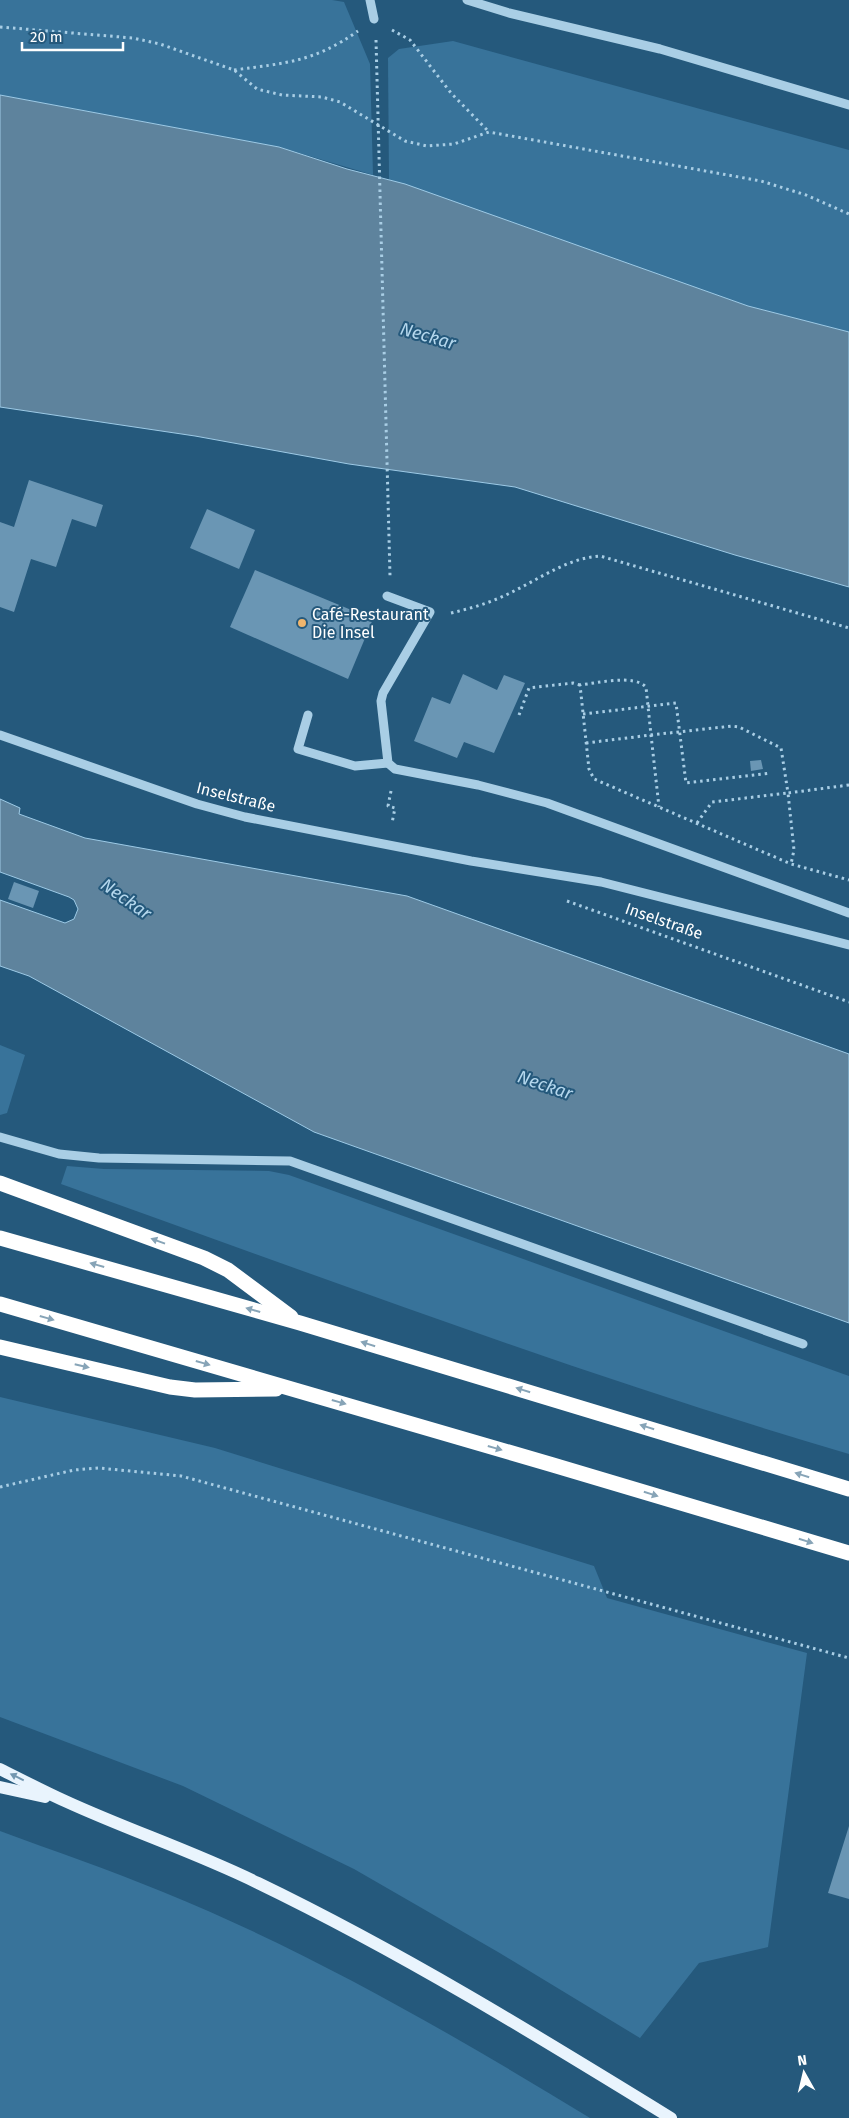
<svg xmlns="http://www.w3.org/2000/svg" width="849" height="2118" font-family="'Fira Sans',sans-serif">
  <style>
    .green { fill: #38739a }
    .water { fill: #5e839d; stroke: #9dcae6 }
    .building { fill: #6a96b4 }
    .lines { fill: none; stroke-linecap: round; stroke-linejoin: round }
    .path { stroke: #a9cee5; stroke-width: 3; stroke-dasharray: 2.5 4; stroke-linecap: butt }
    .minor { stroke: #a9cee5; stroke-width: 9 }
    .major { stroke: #e9f4fd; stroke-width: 12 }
    .highway { stroke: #fff; stroke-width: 15 }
    .oneway { fill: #87a4b7 }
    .oneway2 { fill: #7397b0 }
    .poi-dot { fill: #efb56d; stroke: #25597c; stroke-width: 2 }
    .labels { text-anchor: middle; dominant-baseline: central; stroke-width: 4; stroke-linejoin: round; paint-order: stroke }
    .poi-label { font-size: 16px; fill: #fff; stroke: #25597c; text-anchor: start }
    .street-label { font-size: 16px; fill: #fff; stroke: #25597c }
    .water-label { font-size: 18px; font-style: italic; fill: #b4d7ed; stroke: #25597c }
  </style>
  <rect width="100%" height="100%" fill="#25597c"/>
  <!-- green -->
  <g class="green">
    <polygon points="0,0 332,0 344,2 370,64 373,175 279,147 0,95"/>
    <polygon points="453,41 849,150 849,332 748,306 389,180 388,58 399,49"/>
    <polygon points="0,1045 25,1055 7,1113 0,1115"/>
    <path d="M 67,1166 L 104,1169 L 269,1171 L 289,1175 L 849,1376 L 849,1454 C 583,1376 322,1277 61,1184 Z"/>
    <polygon points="0,1397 215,1448 594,1566 607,1598 807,1653 768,1947 699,1963 640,2038 498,1952 354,1869 183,1786 0,1717"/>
    <path d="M 0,1831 C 54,1851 110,1870 163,1892 C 313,1953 452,2034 590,2118 L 0,2118 Z"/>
  </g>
  <!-- water -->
  <g class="water">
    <polygon points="0,95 279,147 347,169 405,184 748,306 849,332 849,587 735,555 515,487 349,464 195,436 0,407"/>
    <polygon points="0,799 20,808 19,814 85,838 407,896 849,1054 849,1323 314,1132 29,976 0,966 0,900 65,923 74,919 78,909 74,900 69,897 0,872"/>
  </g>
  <!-- building -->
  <g class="building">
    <polygon points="29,480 103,505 96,527 72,519 56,567 31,559 14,612 0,607 0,522 14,527"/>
    <polygon points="207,509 255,530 239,569 190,548"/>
    <polygon points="255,570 373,619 348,679 230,627"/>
    <polygon points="463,674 497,690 504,675 525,683 494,753 464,742 457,758 414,741 432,697 450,704"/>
    <polygon points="761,760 763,769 751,771 750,761"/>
    <polygon points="14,882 39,891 33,908 8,899"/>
    <polygon points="849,1826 849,1899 828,1893"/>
  </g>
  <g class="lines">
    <!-- path -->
    <g class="path">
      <polyline points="0,27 133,38 160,44 234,70 257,89 282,95 322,97 340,102 405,141 427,146 454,144 489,132 761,181 806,195 849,214"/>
      <polyline points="392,30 410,40 451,93 489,132"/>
      <polyline points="376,40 390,576"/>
      <path d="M 234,70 C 286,63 314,62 358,31"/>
      <path d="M 451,613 C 472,608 493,602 512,592 C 541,578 568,558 600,556 L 849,628"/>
      <polyline points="583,714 676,703 686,783 771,773"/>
      <polyline points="519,715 529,688 573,683 580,685"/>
      <polyline points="586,743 651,735 659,807"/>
      <path d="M 849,785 L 788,793 L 781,748 L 739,727 L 732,726 L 651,735 L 646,687 C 634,674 597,683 580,685 L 589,769 L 594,779 L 791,864 L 849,880"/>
      <polyline points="391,791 388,806 395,808 392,823"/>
      <polyline points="697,823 712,802 788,793 794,850 791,864"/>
      <polyline points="567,901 849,1002"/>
      <polyline points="0,1487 74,1470 99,1468 181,1476 849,1658"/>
    </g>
    <!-- minor -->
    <g class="minor">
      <polyline points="370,0 374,19"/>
      <polyline points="467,0 509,13 660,49 849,105"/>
      <polyline points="387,596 430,612 383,693 381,701 388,763 395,769 478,785 547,803 849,913"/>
      <polyline points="308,715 298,749 355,766 388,763"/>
      <polyline points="0,735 197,804 245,817 471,861 601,882 849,945"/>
      <polyline points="0,1137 59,1154 99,1158 290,1161 803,1344"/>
    </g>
    <!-- major -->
    <g class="major">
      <path d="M 0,1769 C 22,1780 43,1791 65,1801 C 128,1830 195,1852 258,1883 C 401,1952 536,2035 671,2118"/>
      <polyline points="0,1787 45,1797"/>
    </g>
    <!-- highway -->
    <g class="highway">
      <polyline points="0,1183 204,1258 228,1270 291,1317"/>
      <polyline points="0,1238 300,1323 849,1489"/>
      <polyline points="0,1304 553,1465 849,1553"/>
      <polyline points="0,1347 170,1387 195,1390 276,1389"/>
    </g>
  </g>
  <!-- one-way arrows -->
  <defs><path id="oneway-solid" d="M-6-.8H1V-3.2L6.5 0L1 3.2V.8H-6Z" transform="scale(1.25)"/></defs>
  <g class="oneway">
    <use href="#oneway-solid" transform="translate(158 1241) rotate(-160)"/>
    <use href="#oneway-solid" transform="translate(97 1265) rotate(-164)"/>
    <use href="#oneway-solid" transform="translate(253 1310) rotate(-164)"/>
    <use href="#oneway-solid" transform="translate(47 1318) rotate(16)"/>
    <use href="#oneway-solid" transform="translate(368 1344) rotate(-163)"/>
    <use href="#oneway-solid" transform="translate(203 1363) rotate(16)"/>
    <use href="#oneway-solid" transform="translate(82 1366) rotate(13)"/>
    <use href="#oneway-solid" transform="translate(523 1390) rotate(-163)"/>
    <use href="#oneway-solid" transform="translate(339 1402) rotate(16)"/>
    <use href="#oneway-solid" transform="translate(647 1427) rotate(-163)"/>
    <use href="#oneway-solid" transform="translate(495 1448) rotate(16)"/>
    <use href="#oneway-solid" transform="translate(802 1475) rotate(-163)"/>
    <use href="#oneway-solid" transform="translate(651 1494) rotate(17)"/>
    <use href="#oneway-solid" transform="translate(806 1541) rotate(17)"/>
  </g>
  <use class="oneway2" href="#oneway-solid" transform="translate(17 1777) rotate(-154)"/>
  <!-- markers -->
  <circle class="poi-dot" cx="302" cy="623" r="5"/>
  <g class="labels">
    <!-- poi labels -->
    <g class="poi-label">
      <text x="312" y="614">Café-Restaurant<tspan x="312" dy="18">Die Insel</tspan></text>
    </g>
    <!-- street labels -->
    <g class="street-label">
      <text transform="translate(236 797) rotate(14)">Inselstraße</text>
      <text transform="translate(664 921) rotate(19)">Inselstraße</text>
    </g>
    <!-- water labels -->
    <g class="water-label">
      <text transform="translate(428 336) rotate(16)">Neckar</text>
      <text transform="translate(126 899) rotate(35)">Neckar</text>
      <text transform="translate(545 1085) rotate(19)">Neckar</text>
    </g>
  </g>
  <!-- north arrow -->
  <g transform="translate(804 2073) rotate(352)" stroke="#25597c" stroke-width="4" paint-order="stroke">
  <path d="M0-4L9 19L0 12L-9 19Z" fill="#ffffff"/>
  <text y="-8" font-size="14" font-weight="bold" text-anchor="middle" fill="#ffffff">N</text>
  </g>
  <!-- scale -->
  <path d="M22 42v8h101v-8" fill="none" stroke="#ffffff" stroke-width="2.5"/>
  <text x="30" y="42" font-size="15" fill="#ffffff" stroke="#25597c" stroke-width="4" paint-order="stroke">20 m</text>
</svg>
